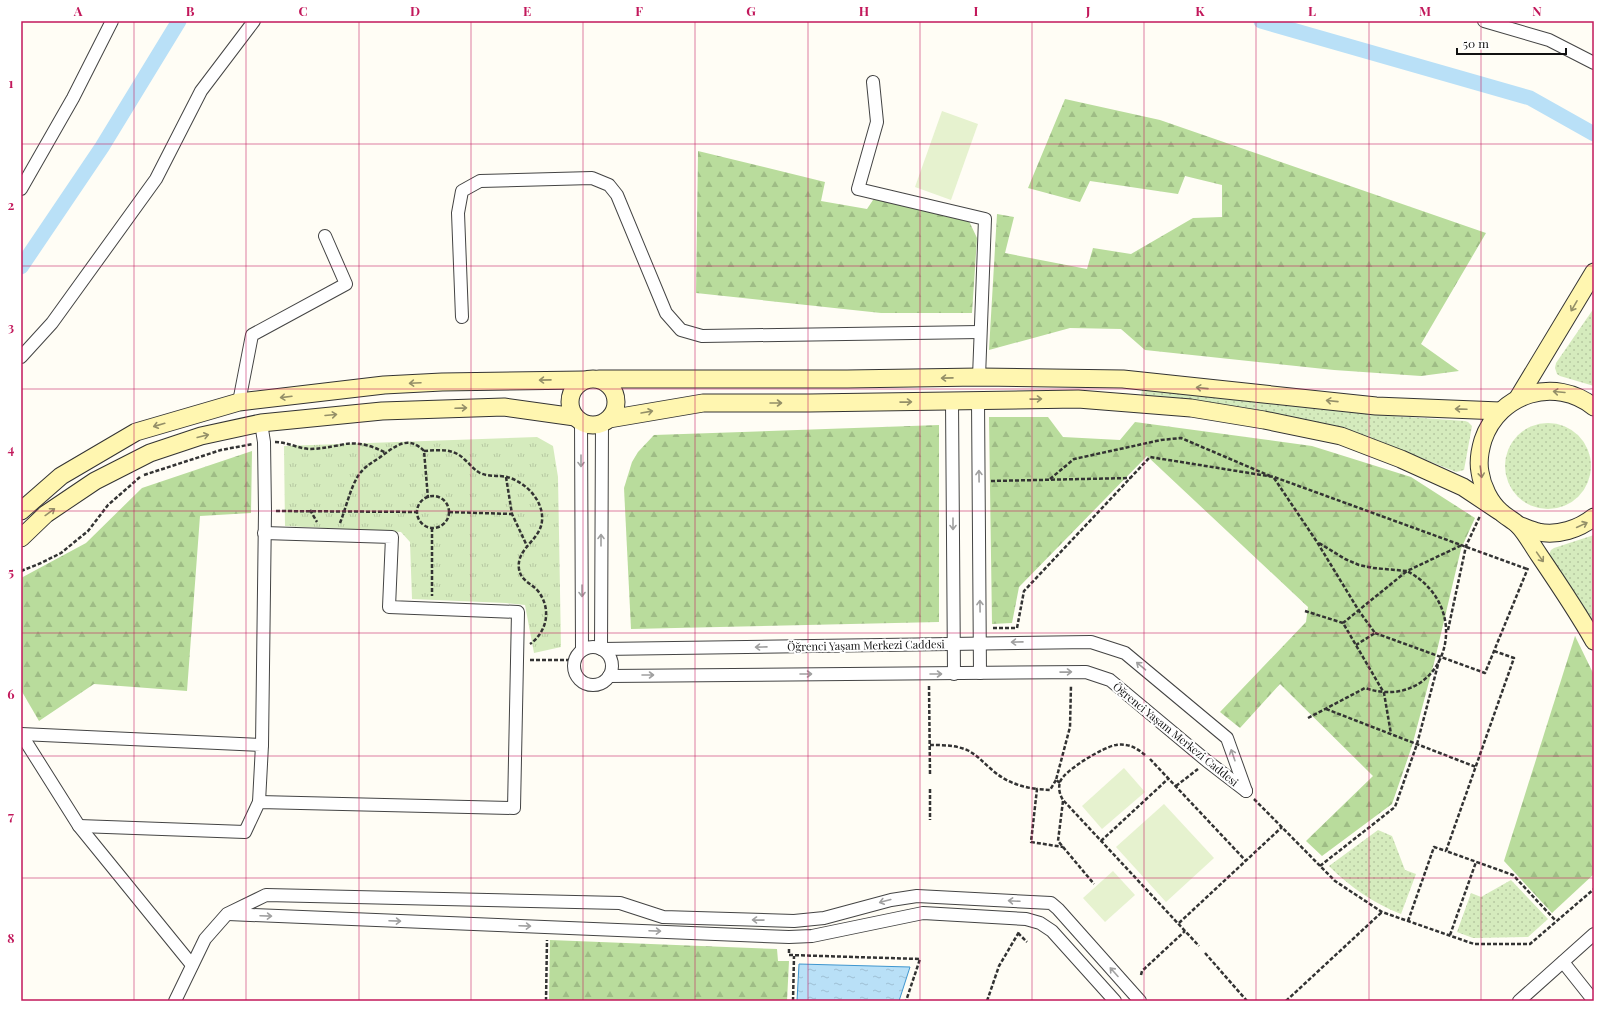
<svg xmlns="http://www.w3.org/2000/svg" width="1615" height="1022" font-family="'Playfair Display',serif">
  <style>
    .grass { fill: url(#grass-dots) }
    .forest { fill: url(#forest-firs) }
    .park { fill: url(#park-tufts) }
    .pitch { fill: #e6f2cf }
    .water { fill: url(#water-ripples); stroke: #3f96cf }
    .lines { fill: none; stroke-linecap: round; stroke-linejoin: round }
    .canal { stroke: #b9e0f7; stroke-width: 15 }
    .street-casing { stroke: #444; stroke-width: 14 }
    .secondary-casing { stroke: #333; stroke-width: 19 }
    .path { stroke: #333; stroke-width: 2.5; stroke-dasharray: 4 2; stroke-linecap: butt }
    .street { stroke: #fff; stroke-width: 12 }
    .secondary { stroke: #fff6b0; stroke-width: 17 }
    .oneway { stroke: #948f68 }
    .oneway2 { stroke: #a0a0a0 }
    .grid { fill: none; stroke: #c2185b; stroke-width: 1; stroke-opacity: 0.55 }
    .labels { text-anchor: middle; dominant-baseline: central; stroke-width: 4; stroke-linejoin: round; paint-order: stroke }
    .street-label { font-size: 11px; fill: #111; stroke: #fff }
    .neatline { fill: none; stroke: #c2185b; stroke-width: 1.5 }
    .grid-label { font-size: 13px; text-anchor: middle; font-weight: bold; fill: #c2185b }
  </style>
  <defs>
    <pattern id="grass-dots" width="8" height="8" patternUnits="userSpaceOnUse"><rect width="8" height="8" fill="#d5ebbd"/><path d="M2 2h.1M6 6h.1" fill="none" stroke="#b6c8a1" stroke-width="1.8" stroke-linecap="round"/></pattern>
    <pattern id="forest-firs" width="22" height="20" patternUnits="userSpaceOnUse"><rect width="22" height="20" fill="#b9dc9c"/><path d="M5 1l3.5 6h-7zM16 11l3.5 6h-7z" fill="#9ebc85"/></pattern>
    <pattern id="park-tufts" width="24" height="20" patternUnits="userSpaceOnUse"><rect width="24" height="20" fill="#d5ebbd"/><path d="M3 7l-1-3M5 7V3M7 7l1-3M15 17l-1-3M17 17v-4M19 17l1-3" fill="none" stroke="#b6c8a1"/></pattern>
    <pattern id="water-ripples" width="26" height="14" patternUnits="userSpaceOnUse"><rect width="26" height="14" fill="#b9e0f7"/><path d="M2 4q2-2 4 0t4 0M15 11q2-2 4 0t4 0" fill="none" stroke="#9ebfd3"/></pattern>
  </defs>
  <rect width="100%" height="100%" fill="#fffdf5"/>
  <!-- grass -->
  <g class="grass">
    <polygon points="1594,308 1594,386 1560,376 1557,374 1555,368 1556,363"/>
    <polygon points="1142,390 1365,414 1465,421 1468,422 1472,426 1464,470 1456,472 1367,436 1295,419 1141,395"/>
    <circle cx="1548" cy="466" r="43"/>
    <polygon points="1594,535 1594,632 1548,557 1551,550 1554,548"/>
    <path d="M 1378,830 L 1392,836 L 1405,870 L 1416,874 L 1401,914 C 1373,903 1350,887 1329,866 Z"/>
    <polygon points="1511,880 1548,919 1528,937 1473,938 1457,932 1471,893 1481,897"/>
  </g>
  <!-- forest -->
  <g class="forest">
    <polygon points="1065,99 1160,120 1486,233 1421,344 1459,371 1421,376 1334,370 1145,350 1121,329 1070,328 989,350 997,214 1014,217 1005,253 1087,269 1093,248 1131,254 1193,218 1222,217 1222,185 1185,176 1178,194 1090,181 1080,202 1028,188"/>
    <polygon points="698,151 825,182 821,201 867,209 875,197 968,219 977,238 972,313 881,313 696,293"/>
    <polygon points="989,417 1048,417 1063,437 1120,440 1135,422 1312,446 1411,477 1475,518 1461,549 1435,659 1412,746 1392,804 1322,856 1306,841 1373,776 1280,684 1240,728 1220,712 1306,622 1308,607 1147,456 1019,587 1012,623 992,624"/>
    <polygon points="939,425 939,622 631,629 624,488 632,462 638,452 654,435"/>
    <polygon points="252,451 251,513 200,516 187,691 94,684 39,721 21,690 21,578 86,543 142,488"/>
    <polygon points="1575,636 1594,675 1594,874 1552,913 1504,861"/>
    <polygon points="550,940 777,949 778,961 789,961 787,1001 549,1001"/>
  </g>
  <!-- park -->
  <polygon class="park" points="537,437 553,446 558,477 561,647 534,653 525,605 506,603 412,599 410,542 401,532 285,526 284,446"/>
  <!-- pitch -->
  <g class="pitch">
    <polygon points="942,111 978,124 951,200 915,187"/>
    <polygon points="1124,768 1145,792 1102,829 1082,806"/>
    <polygon points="1164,804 1214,858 1166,902 1116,847"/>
    <polygon points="1113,871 1135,895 1105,922 1083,898"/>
  </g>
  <!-- water -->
  <polygon class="water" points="799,964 910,967 899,1001 797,1001"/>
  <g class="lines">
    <!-- canal -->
    <g class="canal">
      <polyline points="1261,21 1530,98 1594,134"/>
      <polyline points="21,267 102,147 179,21"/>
    </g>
    <defs>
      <g id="street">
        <polyline points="1484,21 1549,40 1594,63"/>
        <polyline points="873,82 877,122 858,189 985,219 979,377"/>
        <polyline points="21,189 73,98 112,21"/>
        <polyline points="462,317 458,213 462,191 480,181 592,178 609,185 617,195 666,313 681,330 702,336 980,332"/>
        <polyline points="21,357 52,323 156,179 201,91 254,21"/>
        <polyline points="978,400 980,673"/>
        <polyline points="952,401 954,674"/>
        <polyline points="239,402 252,335 346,284 325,236"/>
        <polyline points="581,422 582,650"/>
        <polyline points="261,423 264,442 265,511 262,745"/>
        <circle cx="593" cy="666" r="19"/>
        <polyline points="601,649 602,423"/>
        <polyline points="602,649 1091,642 1125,653 1227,738 1246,791"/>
        <polyline points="609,676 1086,672 1110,680 1207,761 1246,791"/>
        <polyline points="21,734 262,745 259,802"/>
        <polyline points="21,734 79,826 192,965"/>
        <polyline points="79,826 245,832 259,802 514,808 518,612 389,607 392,537 264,533"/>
        <polyline points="228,914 789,937 812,936 923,913 1026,919 1040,923 1052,931 1115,1001"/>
        <polyline points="1563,962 1594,1001"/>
        <polyline points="175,1001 205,939 227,914 266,895 620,903 663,917 794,921 824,918 891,900 917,896 1051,903 1058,909 1140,1001"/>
        <polyline points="1519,1001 1594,934"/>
      </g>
      <g id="secondary">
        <circle cx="593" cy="402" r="23"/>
        <polyline points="599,379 847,379 979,377 1123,379 1376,406 1500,411"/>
        <polyline points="1518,398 1594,272"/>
        <path d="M 1594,407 C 1555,376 1499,393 1483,440 C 1480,450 1478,462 1480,472 C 1482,486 1490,503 1501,512 C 1506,517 1513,520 1518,525 C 1526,533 1532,545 1539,555 C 1558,583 1577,611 1594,641"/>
        <polyline points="609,419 703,403 809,403 1078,399 1191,408 1264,420 1341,436 1401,459 1463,487 1499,511"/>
        <polyline points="21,511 61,476 136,432 239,402 384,385 442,382 584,380"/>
        <path d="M 1518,525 C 1524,527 1531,530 1538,532 C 1558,536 1579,529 1594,517"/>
        <polyline points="21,538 46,514 95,481 150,453 201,436 261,423 382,411 504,407 575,417"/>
      </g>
    </defs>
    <!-- street casing -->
    <use href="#street" class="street-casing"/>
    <!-- secondary casing -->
    <use href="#secondary" class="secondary-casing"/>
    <!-- path -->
    <g class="path">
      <path d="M 275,442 C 287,442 297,448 309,449 C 320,449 329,447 340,445 C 356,441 371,445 386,453"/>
      <path d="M 424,451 C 439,450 453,448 464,459 C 470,464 474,470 480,473 C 489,477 498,475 507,477 C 526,482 544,501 542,521 C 540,541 516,548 519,569 C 521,581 531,583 538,591 C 552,609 547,632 530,644"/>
      <polyline points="144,475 221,450 253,444"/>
      <polyline points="506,477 512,514 527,546"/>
      <polyline points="1274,478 1317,542 1359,611 1375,633 1356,645"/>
      <polyline points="1050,479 1074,459 1161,440 1181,438 1270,476"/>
      <polyline points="991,481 1130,478"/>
      <circle cx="433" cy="512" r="16"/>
      <polyline points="310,510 317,522"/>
      <polyline points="276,511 418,512"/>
      <polyline points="449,512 512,514"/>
      <path d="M 340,523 C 346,508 350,489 358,476 C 363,468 371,463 379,458 C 394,447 408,434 424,451 L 428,498"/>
      <polyline points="432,528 432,596"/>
      <polyline points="1319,543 1345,559 1359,565 1373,568 1407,571 1462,545"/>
      <polyline points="21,571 41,563 61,553 88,531 108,505 140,477"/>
      <polyline points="1305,611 1343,623 1384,693 1391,734"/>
      <polyline points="993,628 1017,628 1024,591 1150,457 1274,477 1527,569"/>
      <polyline points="1448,630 1466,546 1480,516"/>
      <polyline points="1375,633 1485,673 1528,568"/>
      <polyline points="1494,651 1514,658 1446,851 1513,875 1556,921"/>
      <polyline points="530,660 573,660"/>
      <polyline points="929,686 930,774"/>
      <polyline points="1326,709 1476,767"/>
      <path d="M 1308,718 L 1365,688 C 1442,714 1480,610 1407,571 L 1343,623"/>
      <path d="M 930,745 C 942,745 955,745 967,750 C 977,755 983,762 991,769 C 1004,781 1020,787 1037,789"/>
      <path d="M 1145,755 C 1137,748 1128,743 1116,745 C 1105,746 1063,771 1060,782 C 1058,789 1060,795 1063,800 L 1199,946"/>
      <polyline points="1150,759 1246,861"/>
      <polyline points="1056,780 1050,790 1037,789 1031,842 1063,847"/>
      <polyline points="1060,783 1056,780 1070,727 1071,685"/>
      <polyline points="1176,786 1198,769"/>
      <polyline points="930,789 930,820"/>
      <polyline points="1254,799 1335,881 1382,912 1474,944 1530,944 1594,889"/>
      <polyline points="1063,801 1058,841 1094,884"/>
      <polyline points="1101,841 1169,778"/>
      <polyline points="1320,866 1395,807 1417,744 1439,661"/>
      <polyline points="1408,921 1434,847 1446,851"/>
      <polyline points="1179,923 1282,827"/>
      <polyline points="1018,933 1027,942"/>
      <polyline points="1450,935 1476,862"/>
      <polyline points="789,949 789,955 920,959 906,1001"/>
      <polyline points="1205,953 1247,1001"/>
      <polyline points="1141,975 1142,971 1185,931"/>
      <polyline points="546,1001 547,940"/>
      <polyline points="793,1001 794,956"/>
      <polyline points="987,1001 999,966 1019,932"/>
      <polyline points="1286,1001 1382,912"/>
    </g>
    <!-- street -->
    <use href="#street" class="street"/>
    <!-- secondary -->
    <use href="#secondary" class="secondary"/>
  </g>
  <!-- one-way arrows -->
  <defs><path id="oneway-shaft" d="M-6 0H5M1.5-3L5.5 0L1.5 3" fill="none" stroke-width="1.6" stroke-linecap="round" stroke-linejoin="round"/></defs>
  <g class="oneway">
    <use href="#oneway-shaft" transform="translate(1574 306) rotate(120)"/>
    <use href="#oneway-shaft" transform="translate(947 378) rotate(179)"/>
    <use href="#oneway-shaft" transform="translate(545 380) rotate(179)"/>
    <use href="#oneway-shaft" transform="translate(415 383) rotate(177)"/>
    <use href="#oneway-shaft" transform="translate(1202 388) rotate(-174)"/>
    <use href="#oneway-shaft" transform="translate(1559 392) rotate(-175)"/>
    <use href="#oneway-shaft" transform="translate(286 397) rotate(173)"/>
    <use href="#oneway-shaft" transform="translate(1036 399) rotate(-1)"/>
    <use href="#oneway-shaft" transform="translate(1332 401) rotate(-174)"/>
    <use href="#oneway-shaft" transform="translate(906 402) rotate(-1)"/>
    <use href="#oneway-shaft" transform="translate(776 403)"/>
    <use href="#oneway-shaft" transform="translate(461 408) rotate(-2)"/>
    <use href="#oneway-shaft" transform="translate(1461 409) rotate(-178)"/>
    <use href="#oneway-shaft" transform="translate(647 412) rotate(-10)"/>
    <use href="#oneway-shaft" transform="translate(331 415) rotate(-5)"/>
    <use href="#oneway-shaft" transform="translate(159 425) rotate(164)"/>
    <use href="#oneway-shaft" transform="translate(203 436) rotate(-14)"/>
    <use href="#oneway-shaft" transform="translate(1481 472) rotate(82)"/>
    <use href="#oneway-shaft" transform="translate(50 512) rotate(-36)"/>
    <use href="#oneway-shaft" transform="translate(1582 525) rotate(-25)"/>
    <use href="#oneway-shaft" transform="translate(1540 557) rotate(55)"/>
  </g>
  <g class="oneway2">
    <use href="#oneway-shaft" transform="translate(581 461) rotate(90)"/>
    <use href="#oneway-shaft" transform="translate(979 476) rotate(-91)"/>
    <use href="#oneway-shaft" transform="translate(953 524) rotate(90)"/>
    <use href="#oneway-shaft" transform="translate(601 540) rotate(-90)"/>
    <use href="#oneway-shaft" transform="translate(582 591) rotate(90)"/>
    <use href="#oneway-shaft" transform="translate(980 606) rotate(-91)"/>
    <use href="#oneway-shaft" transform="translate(1017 642) rotate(179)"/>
    <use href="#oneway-shaft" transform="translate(761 647) rotate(179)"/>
    <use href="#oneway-shaft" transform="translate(1141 666) rotate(-140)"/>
    <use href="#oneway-shaft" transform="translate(1066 672) rotate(-1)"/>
    <use href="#oneway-shaft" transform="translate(806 674)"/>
    <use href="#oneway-shaft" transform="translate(936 674)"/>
    <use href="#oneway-shaft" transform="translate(648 675)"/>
    <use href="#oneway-shaft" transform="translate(1233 755) rotate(-109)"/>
    <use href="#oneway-shaft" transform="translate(885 901) rotate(165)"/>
    <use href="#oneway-shaft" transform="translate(1014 901) rotate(-177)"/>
    <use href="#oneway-shaft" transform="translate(266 916) rotate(2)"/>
    <use href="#oneway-shaft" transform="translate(758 920) rotate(-179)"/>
    <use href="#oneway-shaft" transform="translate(395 921) rotate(2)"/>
    <use href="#oneway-shaft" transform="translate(525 926) rotate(2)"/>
    <use href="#oneway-shaft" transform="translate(655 931) rotate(2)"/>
    <use href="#oneway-shaft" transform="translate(1114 972) rotate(-132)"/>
  </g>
  <!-- grid -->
  <path class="grid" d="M 134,21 L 134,1001M 246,21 L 246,1001M 359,21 L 359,1001M 471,21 L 471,1001M 583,21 L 583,1001M 695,21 L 695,1001M 808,21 L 808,1001M 920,21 L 920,1001M 1032,21 L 1032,1001M 1144,21 L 1144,1001M 1256,21 L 1256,1001M 1369,21 L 1369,1001M 1481,21 L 1481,1001M 21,144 L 1594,144M 21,266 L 1594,266M 21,389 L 1594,389M 21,511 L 1594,511M 21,633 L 1594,633M 21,756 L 1594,756M 21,878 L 1594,878"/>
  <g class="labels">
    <!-- street labels -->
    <g class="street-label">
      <text transform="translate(866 645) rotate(-1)">Öğrenci Yaşam Merkezi Caddesi</text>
      <text transform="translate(1176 734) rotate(39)">Öğrenci Yaşam Merkezi Caddesi</text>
    </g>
  </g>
  <!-- border -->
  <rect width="1615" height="1022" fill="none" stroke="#ffffff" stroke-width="44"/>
  <!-- scale -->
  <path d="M1457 48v6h109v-6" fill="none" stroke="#111111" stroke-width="2"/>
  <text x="1463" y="48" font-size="12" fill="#111111" stroke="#ffffff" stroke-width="3" paint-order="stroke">50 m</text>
  <rect x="22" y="22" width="1571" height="978" class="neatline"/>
  <g class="grid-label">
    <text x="78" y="16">A</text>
    <text x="190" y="16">B</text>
    <text x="303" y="16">C</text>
    <text x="415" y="16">D</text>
    <text x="527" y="16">E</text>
    <text x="639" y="16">F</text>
    <text x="751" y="16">G</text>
    <text x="864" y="16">H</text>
    <text x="976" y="16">I</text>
    <text x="1088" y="16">J</text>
    <text x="1200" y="16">K</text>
    <text x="1312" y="16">L</text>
    <text x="1425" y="16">M</text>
    <text x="1537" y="16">N</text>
    <text x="11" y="88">1</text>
    <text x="11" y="210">2</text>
    <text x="11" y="332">3</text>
    <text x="11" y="454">4</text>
    <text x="11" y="577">5</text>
    <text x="11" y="699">6</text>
    <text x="11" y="821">7</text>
    <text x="11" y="943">8</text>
  </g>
</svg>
